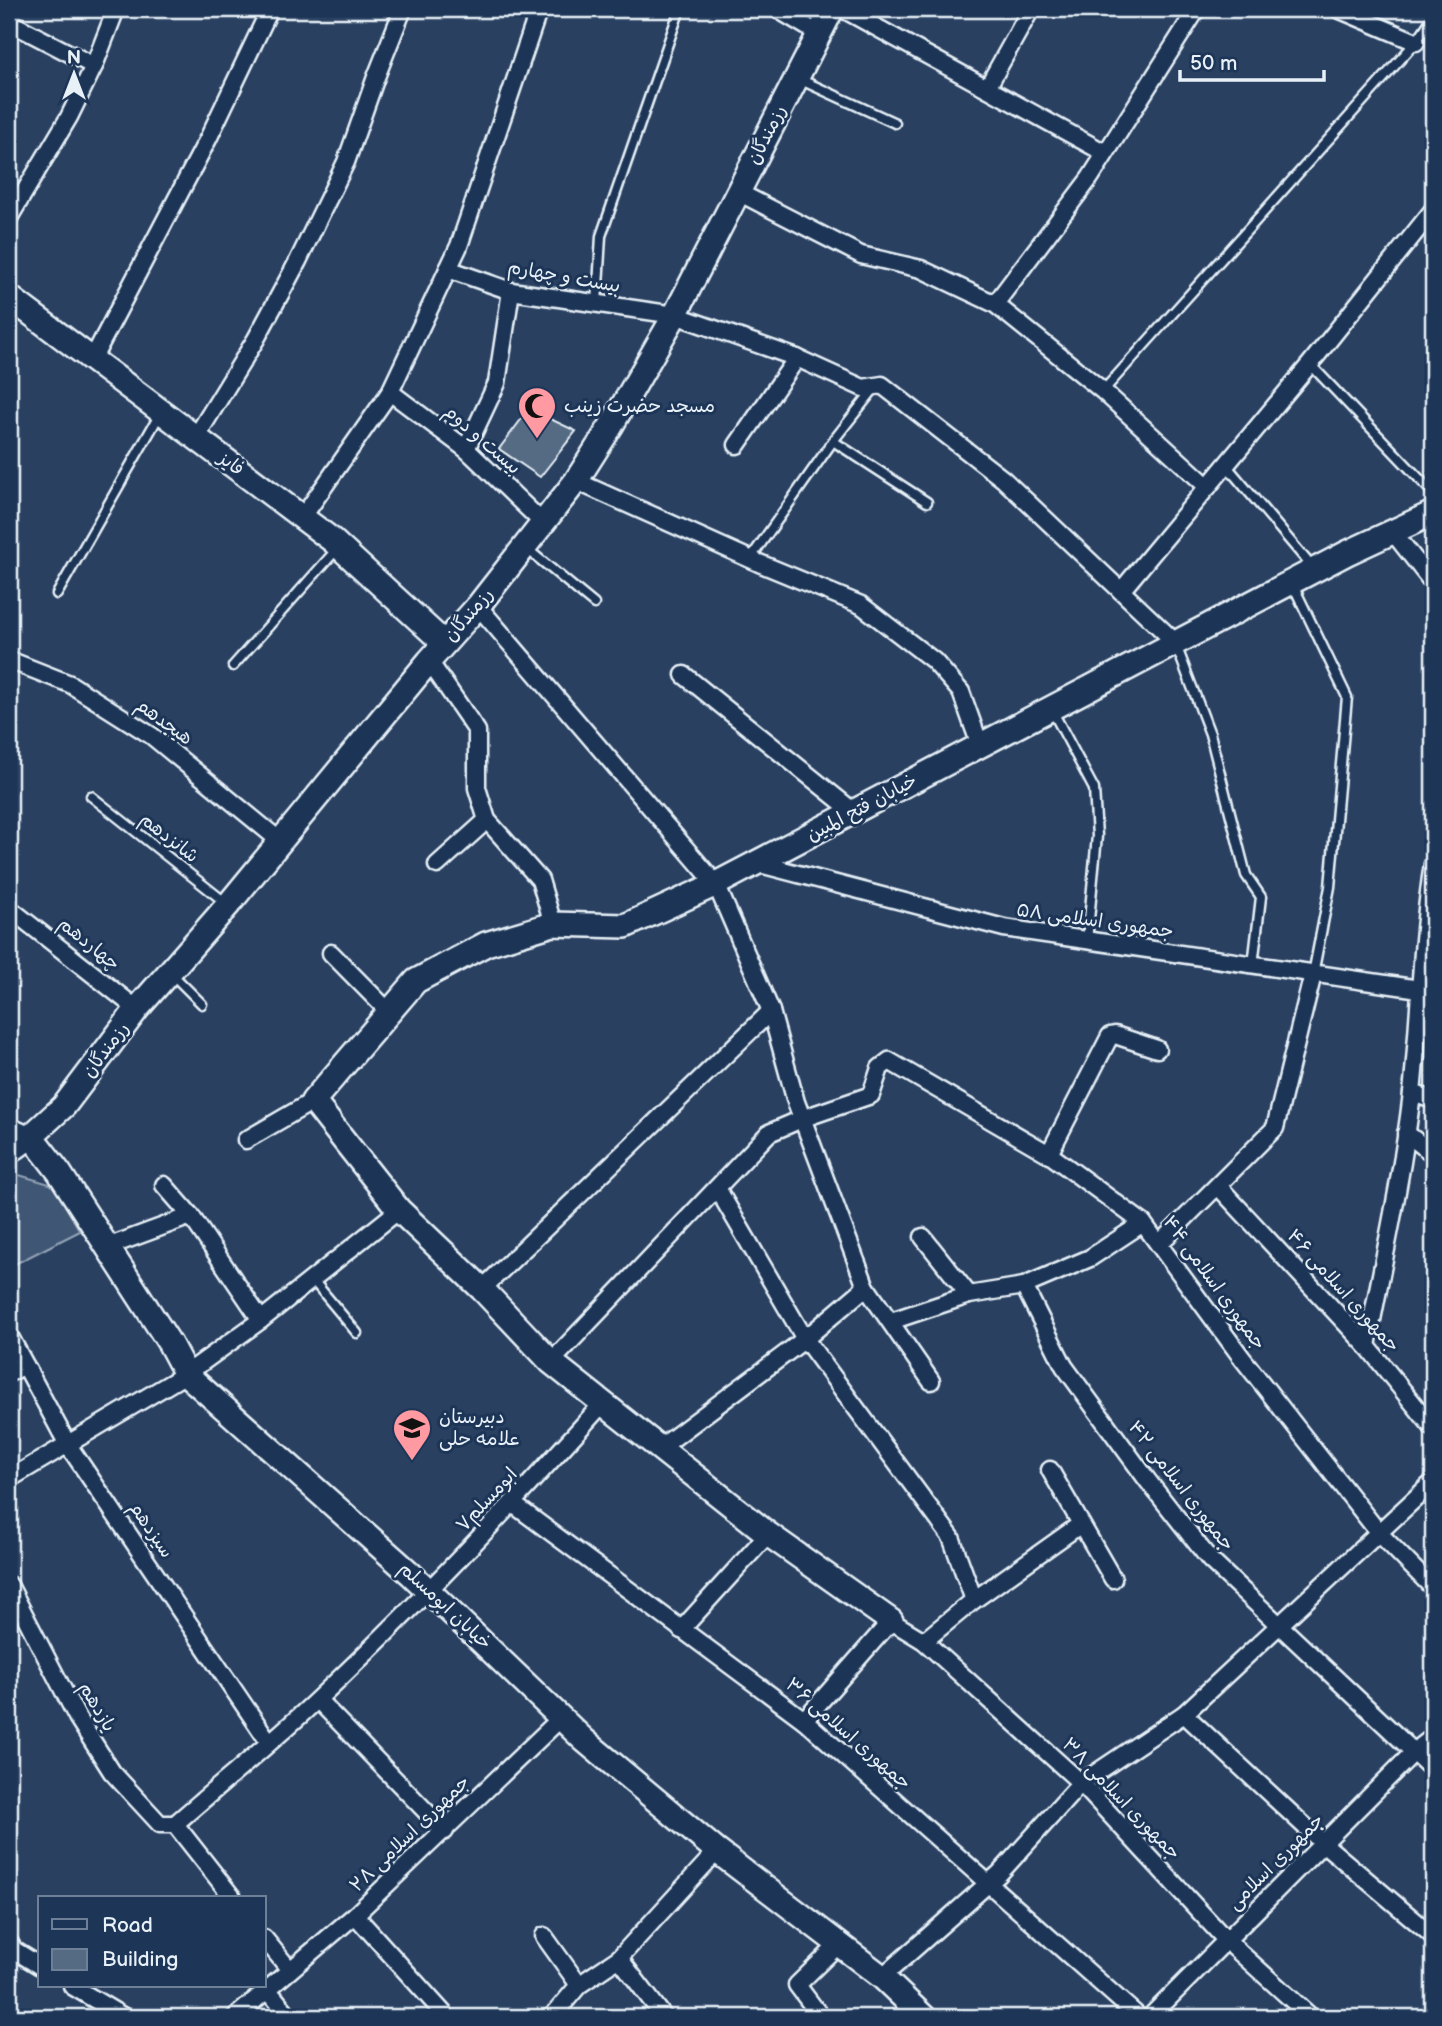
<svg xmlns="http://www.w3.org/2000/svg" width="1442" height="2026" font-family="'Balsamiq Sans','Playpen Sans Arabic',sans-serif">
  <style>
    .green { fill: #415774; stroke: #94a4b6; stroke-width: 2 }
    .building { fill: #556a83; stroke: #e8f1f8; stroke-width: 2 }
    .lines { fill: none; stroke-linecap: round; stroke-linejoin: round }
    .lane-casing { stroke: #e8f1f8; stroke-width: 13 }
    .street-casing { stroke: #e8f1f8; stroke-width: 21 }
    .secondary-casing { stroke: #e8f1f8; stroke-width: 28 }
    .lane { stroke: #1d3557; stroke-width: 8 }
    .street { stroke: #1d3557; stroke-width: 16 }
    .secondary { stroke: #1d3557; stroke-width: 23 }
    .labels { text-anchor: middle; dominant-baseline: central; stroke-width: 6; stroke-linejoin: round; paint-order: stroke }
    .street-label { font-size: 19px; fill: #e8f1f8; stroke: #1d3557 }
    .poi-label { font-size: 19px; fill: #e8f1f8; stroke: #1d3557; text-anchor: start }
  </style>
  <rect width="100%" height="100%" fill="#294061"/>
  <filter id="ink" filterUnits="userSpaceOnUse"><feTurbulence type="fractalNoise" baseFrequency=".0143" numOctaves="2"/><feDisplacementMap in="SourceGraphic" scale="14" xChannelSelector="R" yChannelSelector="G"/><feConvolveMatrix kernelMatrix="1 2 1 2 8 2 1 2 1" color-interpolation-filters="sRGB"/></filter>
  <g filter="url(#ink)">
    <!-- green -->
    <polygon class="green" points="9,1172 53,1185 80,1231 9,1267"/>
    <!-- building -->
    <polygon class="building" points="529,409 576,431 540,477 499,449"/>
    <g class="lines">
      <defs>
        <g id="lane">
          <polyline points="799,79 895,123"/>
          <polyline points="597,304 601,236 680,9"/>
          <polyline points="1310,364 1433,493"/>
          <polyline points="1103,391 1416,42 1433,17"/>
          <polyline points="833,441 927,502"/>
          <polyline points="1226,465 1313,568"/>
          <polyline points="526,548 594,604"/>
          <polyline points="750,559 833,441 874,389"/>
          <polyline points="1293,585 1347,697 1330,887 1313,974"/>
          <polyline points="57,594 160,414"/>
          <polyline points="1176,645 1210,734 1246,875 1261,897 1253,965"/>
          <polyline points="233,666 337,549"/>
          <polyline points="1052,710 1094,789 1097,836 1087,941"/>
          <polyline points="91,796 226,903"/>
          <polyline points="172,974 202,1004"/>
          <polyline points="312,1279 357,1333"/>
        </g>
        <g id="street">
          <polyline points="777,9 819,34"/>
          <polyline points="843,9 1105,153"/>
          <polyline points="1338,9 1416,42"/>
          <polyline points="9,22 94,66"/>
          <polyline points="987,88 1031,9"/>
          <polyline points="738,192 861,255 921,269 995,304 1103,391 1208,487"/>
          <polyline points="9,218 69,117 94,66 116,9"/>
          <polyline points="448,269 511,291 675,315 797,358 863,388 882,385 1003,479 1176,643"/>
          <polyline points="995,304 1090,178 1197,9"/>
          <polyline points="92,360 208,139 270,9"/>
          <polyline points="390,392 466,449 543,523"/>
          <polyline points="196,437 256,339 298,261 346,162 376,77 403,9"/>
          <polyline points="737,445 797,358"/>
          <polyline points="466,449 497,383 511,291"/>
          <polyline points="576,481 759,563 861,605 934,661 961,692 980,745"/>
          <polyline points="302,518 390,392 459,246 539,9"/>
          <polyline points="1393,532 1433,583"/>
          <polyline points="1121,591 1310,364 1433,210"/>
          <polyline points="478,606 716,884 771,1011 796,1102 866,1287 931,1381"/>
          <polyline points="9,660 70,684 152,736 280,841"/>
          <polyline points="429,661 477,731 477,788 487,820 540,880 553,924"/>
          <polyline points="684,675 854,812"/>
          <polyline points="756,863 1004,928 1433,991"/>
          <polyline points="437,865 487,820"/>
          <polyline points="14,912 137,1009"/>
          <polyline points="331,953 389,1012"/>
          <polyline points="1412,1093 1433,1100"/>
          <polyline points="9,1126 31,1136"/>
          <polyline points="1406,1133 1433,1154"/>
          <polyline points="246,1140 313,1101"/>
          <polyline points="1049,1154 1110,1036 1115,1035 1157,1049"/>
          <polyline points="164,1185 191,1216 261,1320"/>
          <polyline points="1218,1186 1367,1346 1433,1428"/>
          <polyline points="717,1188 805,1339 951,1537 974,1600"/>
          <polyline points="923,1237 969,1295"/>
          <polyline points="1160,1243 1275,1128 1313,974"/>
          <polyline points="107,1247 191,1216"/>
          <polyline points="1024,1286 1064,1366 1148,1481 1210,1560 1433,1770"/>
          <polyline points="482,1289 771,1011"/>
          <polyline points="891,1321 969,1295 1024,1286 1090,1258 1143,1223"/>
          <polyline points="9,1335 68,1445 269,1742"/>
          <path d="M 1367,1346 C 1383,1262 1402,1178 1412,1093 C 1420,1017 1421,939 1433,864"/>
          <polyline points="551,1362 769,1133 804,1118 871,1095 880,1068 889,1061 1049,1154 1143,1223 1242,1358 1379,1533 1433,1588"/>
          <polyline points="9,1373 25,1365"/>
          <polyline points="660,1448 805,1339 866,1287"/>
          <polyline points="1050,1470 1113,1579"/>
          <polyline points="9,1479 186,1374 261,1320 399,1210"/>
          <polyline points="513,1504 804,1720 1139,2017"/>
          <polyline points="9,1585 77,1717 112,1772 160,1824 175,1824"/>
          <polyline points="681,1630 768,1534"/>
          <polyline points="924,1641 974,1600 1081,1524"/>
          <polyline points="318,1700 445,1831"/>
          <polyline points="1184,1714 1324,1844 1433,1936"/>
          <polyline points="804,1720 891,1621 924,1641 1081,1783 1227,1941 1311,2017"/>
          <path d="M 233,1898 L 175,1824 C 223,1782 273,1742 319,1698 C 419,1604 512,1505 603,1403"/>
          <polyline points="544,1936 579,1985"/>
          <polyline points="264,1938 290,1970"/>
          <polyline points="9,1942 14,1950 40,1966"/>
          <polyline points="619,1958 664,2017"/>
          <polyline points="882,1977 999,1874 1081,1783 1184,1714 1433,1482"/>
          <polyline points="72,1986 124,2017"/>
          <polyline points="268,1990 290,2017"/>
          <polyline points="235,2017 355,1915"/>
          <polyline points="447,2017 355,1915 562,1717"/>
          <polyline points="552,2017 579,1985 619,1958 717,1851"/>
          <polyline points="821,2017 797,1985 840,1943"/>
          <polyline points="1150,2017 1414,1752 1433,1737"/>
        </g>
        <g id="secondary">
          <polyline points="9,297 332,540 444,643"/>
          <polyline points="31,1136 59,1172 170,1344 186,1374 411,1574 584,1740 717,1851 882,1977 924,2017"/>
          <polyline points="9,1152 31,1136 64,1106 137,1009 228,905 429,661 478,606 576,481 611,426 675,315 832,9"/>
          <polyline points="891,1621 768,1534 551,1362 482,1289 399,1210 313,1101 416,981 486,944 553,924 625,926 716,884 1347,553 1433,513"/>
        </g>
      </defs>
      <!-- lane casing -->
      <use href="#lane" class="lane-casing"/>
      <!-- street casing -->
      <use href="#street" class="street-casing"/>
      <!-- secondary casing -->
      <use href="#secondary" class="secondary-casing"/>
      <!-- lane -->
      <use href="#lane" class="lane"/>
      <!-- street -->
      <use href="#street" class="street"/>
      <!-- secondary -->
      <use href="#secondary" class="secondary"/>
    </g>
  </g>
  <!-- icons -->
  <defs>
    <symbol id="mosque-pin" viewBox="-11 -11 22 30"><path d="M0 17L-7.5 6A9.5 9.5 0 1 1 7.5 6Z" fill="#ff9aa2" stroke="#1d3557"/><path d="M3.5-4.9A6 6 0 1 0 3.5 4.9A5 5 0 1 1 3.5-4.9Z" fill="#111"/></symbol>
    <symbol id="school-pin" viewBox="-11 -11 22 30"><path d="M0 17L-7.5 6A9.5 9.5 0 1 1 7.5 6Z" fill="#ff9aa2" stroke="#1d3557"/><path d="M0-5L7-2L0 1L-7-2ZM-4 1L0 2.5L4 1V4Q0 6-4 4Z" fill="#111"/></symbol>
  </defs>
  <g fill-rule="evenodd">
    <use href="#mosque-pin" x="515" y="384" width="44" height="60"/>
    <use href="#school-pin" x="390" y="1406" width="44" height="60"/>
  </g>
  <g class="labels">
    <!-- street labels -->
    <g class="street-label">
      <text transform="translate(767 135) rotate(-63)">رزمندگان</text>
      <text transform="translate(564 277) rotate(10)">بیست و چهارم</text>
      <text transform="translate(482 440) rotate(41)">بیست و دوم</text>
      <text transform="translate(231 464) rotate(37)">فایز</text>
      <text transform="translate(469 615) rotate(-49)">رزمندگان</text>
      <text transform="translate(164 722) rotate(36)">هیجدهم</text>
      <text transform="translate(862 808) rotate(-28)">خیابان فتح المبین</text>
      <text transform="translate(169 838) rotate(38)">شانزدهم</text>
      <text transform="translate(1095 921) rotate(8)">جمهوری اسلامی ۵۸</text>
      <text transform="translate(89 944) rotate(39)">چهاردهم</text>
      <text transform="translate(106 1050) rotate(-53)">رزمندگان</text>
      <text transform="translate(1214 1283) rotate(54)">جمهوری اسلامی ۴۴</text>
      <text transform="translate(1343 1291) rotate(48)">جمهوری اسلامی ۴۶</text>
      <text transform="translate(1181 1486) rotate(52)">جمهوری اسلامی ۴۲</text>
      <text transform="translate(487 1500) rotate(-47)">ابومسلم۷</text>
      <text transform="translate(151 1530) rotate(56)">سیزدهم</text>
      <text transform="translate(445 1606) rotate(43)">خیابان ابومسلم</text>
      <text transform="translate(97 1707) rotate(60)">یازدهم</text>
      <text transform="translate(848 1734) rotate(41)">جمهوری اسلامی ۳۶</text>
      <text transform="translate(1121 1799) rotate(46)">جمهوری اسلامی ۳۸</text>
      <text transform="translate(410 1834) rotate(-44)">جمهوری اسلامی ۲۸</text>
      <text transform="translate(1276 1862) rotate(-45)">جمهوری اسلامی</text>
    </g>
    <!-- poi labels -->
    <g class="poi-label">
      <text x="564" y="406">مسجد حضرت زینب</text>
      <text x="439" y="1417">دبیرستان<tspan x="439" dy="22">علامه حلی</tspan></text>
    </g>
  </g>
  <!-- margin -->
  <rect width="1442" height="2026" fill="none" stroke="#1d3557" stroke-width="35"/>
  <rect x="18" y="18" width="1407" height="1991" fill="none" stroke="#e8f1f8" stroke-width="2.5" filter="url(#ink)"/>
  <!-- legend -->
  <rect x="38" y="1896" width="228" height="91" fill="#1d3557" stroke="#6e8097" stroke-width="2"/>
  <rect x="52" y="1919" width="35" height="10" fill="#1d3557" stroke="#6e8097" stroke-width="2"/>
  <text x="102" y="1932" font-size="21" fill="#e8f1f8">Road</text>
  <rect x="52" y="1949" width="35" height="21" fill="#556a83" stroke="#6e8097" stroke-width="2"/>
  <text x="102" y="1966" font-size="21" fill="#e8f1f8">Building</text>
  <!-- north arrow -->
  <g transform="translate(74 74)" stroke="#1d3557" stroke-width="5" paint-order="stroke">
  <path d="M0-5L12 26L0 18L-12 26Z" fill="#e8f1f8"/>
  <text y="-10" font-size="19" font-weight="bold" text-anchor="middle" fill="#e8f1f8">N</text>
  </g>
  <!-- scale -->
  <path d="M1180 70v10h144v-10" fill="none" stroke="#e8f1f8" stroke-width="3.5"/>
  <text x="1190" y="70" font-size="21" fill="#e8f1f8" stroke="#1d3557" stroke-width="5" paint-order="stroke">50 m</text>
</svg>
